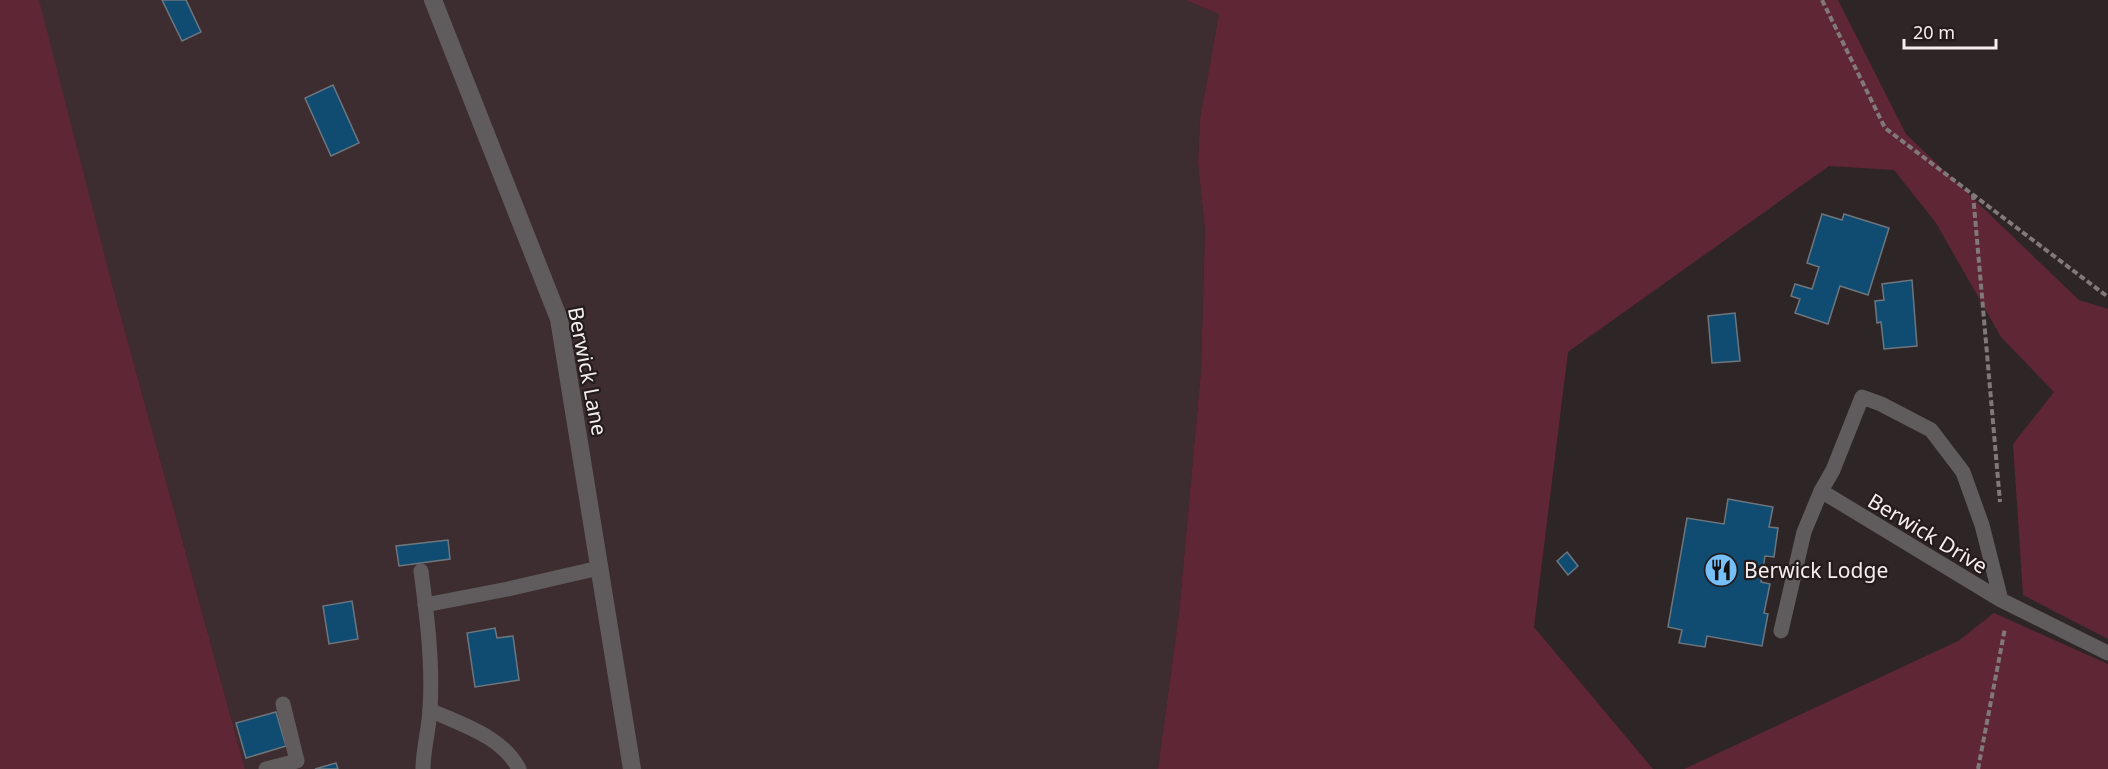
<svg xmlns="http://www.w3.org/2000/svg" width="2108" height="769" font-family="'Noto Sans',sans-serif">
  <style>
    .built { fill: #3d2d30 }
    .green { fill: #5f2635 }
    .building { fill: #104c72; stroke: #6e767d; stroke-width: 1.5 }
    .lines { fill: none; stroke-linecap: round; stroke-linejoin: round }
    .path { stroke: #807879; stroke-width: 4; stroke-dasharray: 6 3; stroke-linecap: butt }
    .lane { stroke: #605b5c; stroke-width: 15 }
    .street { stroke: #605b5c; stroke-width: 18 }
    .labels { text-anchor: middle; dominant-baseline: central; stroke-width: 4.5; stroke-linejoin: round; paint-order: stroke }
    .street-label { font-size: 21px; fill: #f4eeef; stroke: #241b1d }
    .poi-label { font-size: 21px; fill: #f4eeef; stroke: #241b1d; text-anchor: start }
  </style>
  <rect width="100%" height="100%" fill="#2e2526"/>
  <!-- built -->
  <polygon class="built" points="37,0 1185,0 1219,14 1200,119 1198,163 1205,230 1201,370 1179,613 1158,769 245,769 112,284"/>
  <!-- green -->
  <g class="green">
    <polygon points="0,0 39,0 112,284 245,769 0,769"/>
    <polygon points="1185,0 1838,0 1906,134 2079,300 2108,309 2108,639 2023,595 2013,444 2054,392 2001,337 1936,223 1894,170 1829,166 1568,352 1534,627 1653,769 1158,769 1179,613 1201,370 1205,230 1198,163 1200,119 1219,14"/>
    <polygon points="1994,613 2108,664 2108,769 1684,769 1958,641"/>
  </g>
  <!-- building -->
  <g class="building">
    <polygon points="162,0 186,0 201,32 182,41"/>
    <polygon points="333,85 359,143 331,156 305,98"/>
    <polygon points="1822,214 1842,220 1844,214 1889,228 1868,295 1840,286 1828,324 1795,313 1800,299 1791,296 1795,284 1812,289 1819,267 1807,263"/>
    <polygon points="1912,280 1917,346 1884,349 1881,322 1877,323 1875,301 1884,300 1882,284"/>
    <polygon points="1735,313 1740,361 1712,363 1708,316"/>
    <polygon points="1728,499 1773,507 1769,527 1778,528 1774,557 1765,556 1761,582 1770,584 1764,613 1768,614 1762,646 1707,636 1705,647 1679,643 1682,630 1668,627 1687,518 1724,524"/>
    <polygon points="448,540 450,559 399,566 396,546"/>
    <polygon points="1567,552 1578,566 1568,575 1557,561"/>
    <polygon points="352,601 358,639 329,644 323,606"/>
    <polygon points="495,628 497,638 513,636 519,680 475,687 467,633"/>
    <polygon points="276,712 286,746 246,758 236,723"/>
    <polygon points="336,763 338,769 315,769"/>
  </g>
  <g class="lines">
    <!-- path -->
    <g class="path">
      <polyline points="1822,0 1885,128 2108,297"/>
      <polyline points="1973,194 2000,502"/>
      <polyline points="1978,769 2005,628"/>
    </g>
    <!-- lane -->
    <g class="lane">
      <path d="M 421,571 C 427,616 433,664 430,709 C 429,730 423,749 423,769"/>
      <polyline points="2001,600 1982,525 1963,472 1931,430 1881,404 1862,397 1833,470 1821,491 2001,600 2108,653"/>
      <polyline points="425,605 508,589 599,568"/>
      <polyline points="1781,631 1804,532 1821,491"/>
      <path d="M 430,710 C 462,725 502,736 519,769"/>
      <polyline points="266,769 297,761 283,704"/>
    </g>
    <!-- street -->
    <polyline class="street" points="433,0 559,319 632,769"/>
  </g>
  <!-- icons -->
  <defs>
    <symbol id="restaurant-disc" viewBox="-11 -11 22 22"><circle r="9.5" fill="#77bff7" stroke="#241b1d"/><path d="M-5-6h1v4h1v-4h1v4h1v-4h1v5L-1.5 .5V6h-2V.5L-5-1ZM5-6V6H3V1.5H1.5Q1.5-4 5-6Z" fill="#111"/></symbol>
  </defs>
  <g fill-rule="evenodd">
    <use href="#restaurant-disc" x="1702" y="551" width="38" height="38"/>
  </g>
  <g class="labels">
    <!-- street labels -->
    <g class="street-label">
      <text transform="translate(588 371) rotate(79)">Berwick Lane</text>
      <text transform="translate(1928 533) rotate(31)">Berwick Drive</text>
    </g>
    <!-- poi labels -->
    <g class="poi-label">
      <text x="1744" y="570">Berwick Lodge</text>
    </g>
  </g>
  <!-- scale -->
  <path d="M1904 39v9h92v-9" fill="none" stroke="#f4eeef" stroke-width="3"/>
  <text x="1913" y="39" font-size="18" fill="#f4eeef" stroke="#241b1d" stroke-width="4.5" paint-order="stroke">20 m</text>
</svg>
